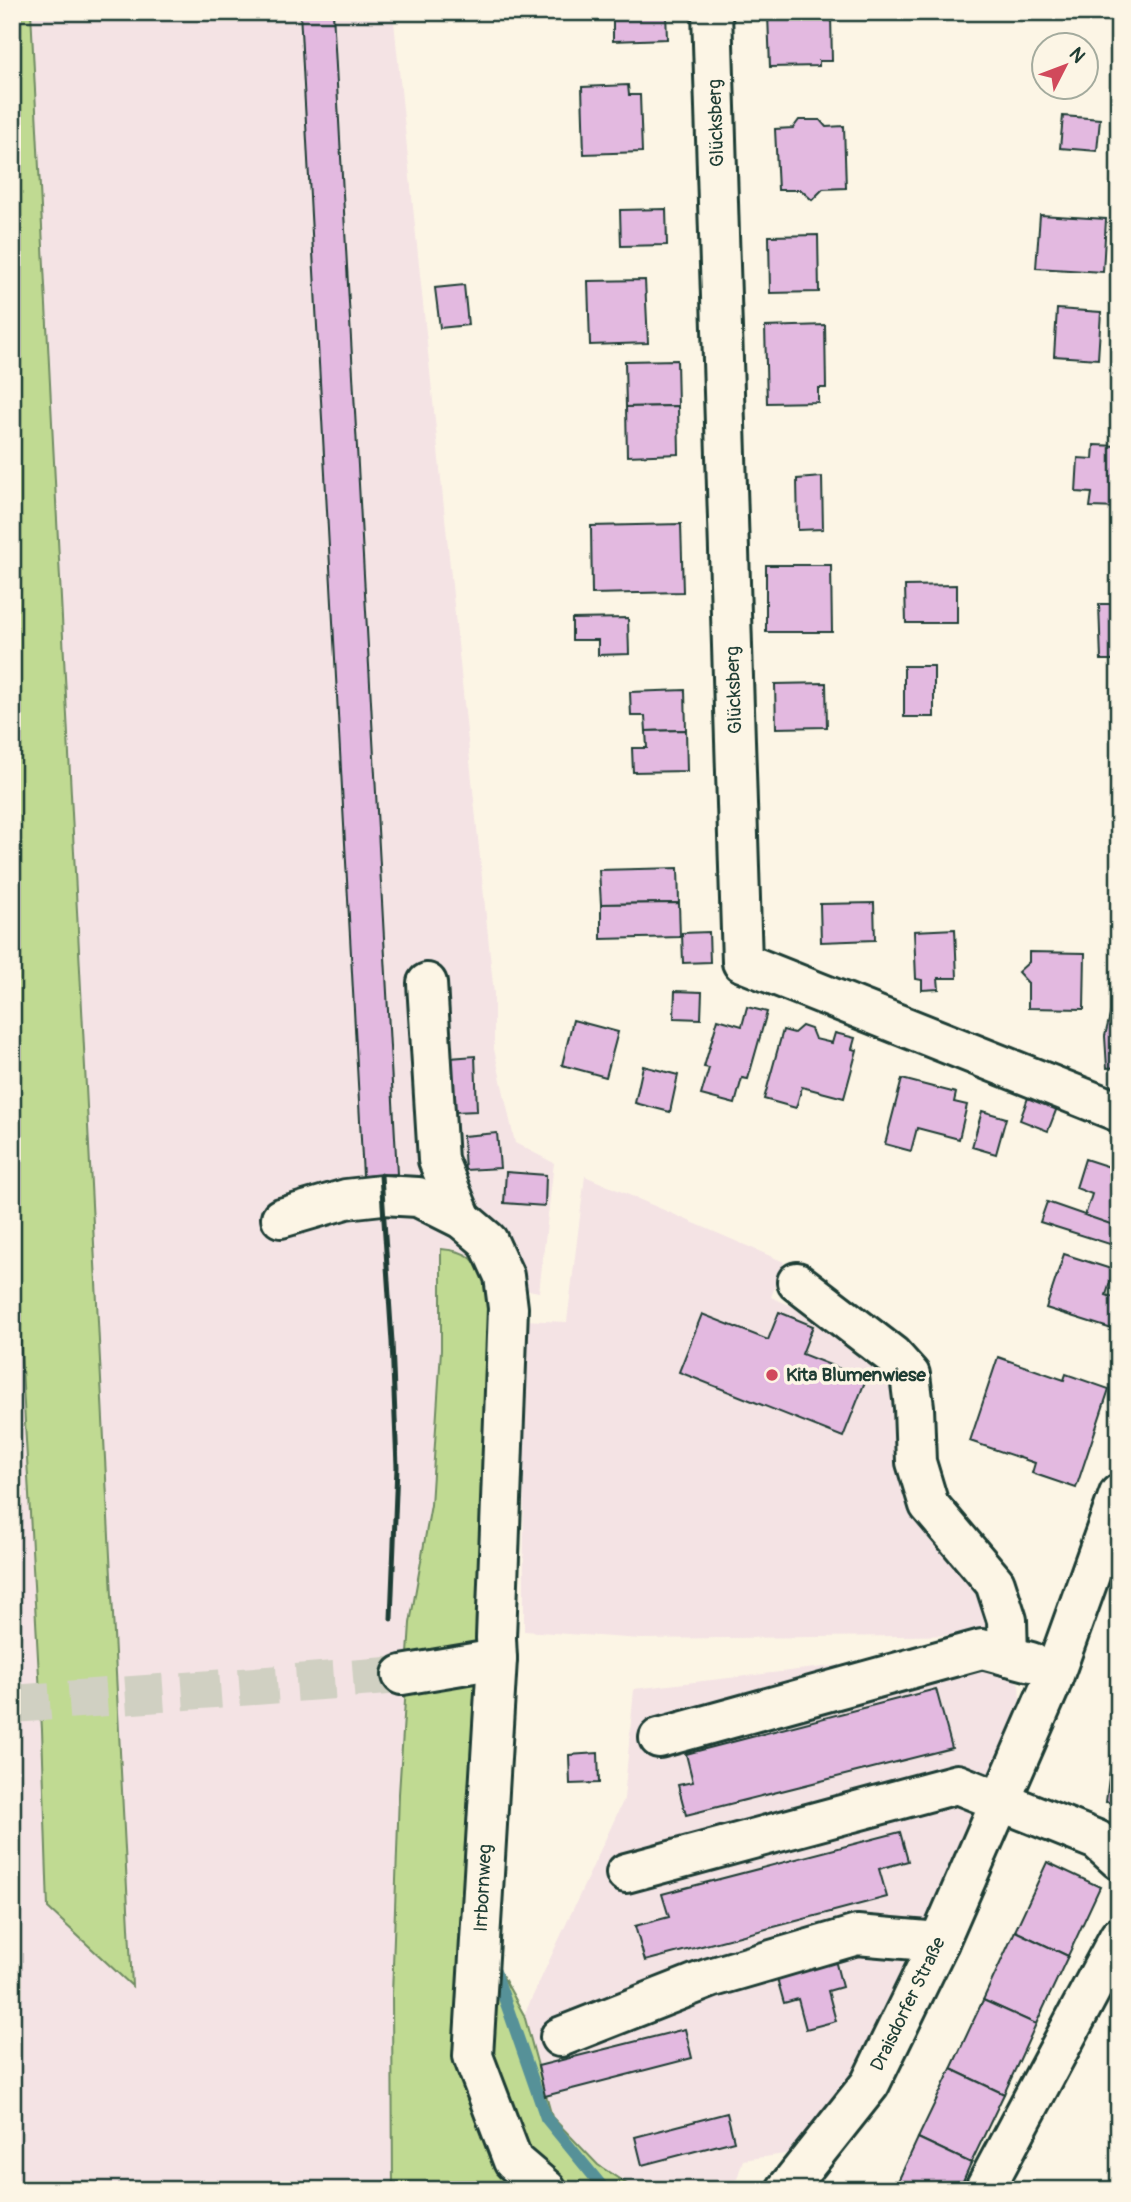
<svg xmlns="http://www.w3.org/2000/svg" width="1131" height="2202" font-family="Pangolin,sans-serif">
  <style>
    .built { fill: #f4e3e4 }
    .green { fill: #c0da92; stroke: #708c63; stroke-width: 2 }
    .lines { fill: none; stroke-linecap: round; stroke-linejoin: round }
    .stream { stroke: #579198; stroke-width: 12 }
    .building { fill: #e3b9e0; stroke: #1f3d34; stroke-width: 2 }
    .minor-tunnel { stroke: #d0d0c2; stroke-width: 38; stroke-dasharray: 38 19; stroke-linecap: butt }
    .minor-casing { stroke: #1f3d34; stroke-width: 44 }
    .minor { stroke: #fcf5e5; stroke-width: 38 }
    .rail { stroke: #1f3d34; stroke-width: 5 }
    .poi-dot { fill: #d1495b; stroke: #fcf5e5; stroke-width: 2.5 }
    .labels { text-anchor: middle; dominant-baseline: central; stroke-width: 7; stroke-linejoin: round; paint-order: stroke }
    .street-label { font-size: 19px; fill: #1f3d34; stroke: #fcf5e5 }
    .poi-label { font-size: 19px; font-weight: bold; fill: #1f3d34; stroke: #fcf5e5; text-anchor: start }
  </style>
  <rect width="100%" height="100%" fill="#fcf5e5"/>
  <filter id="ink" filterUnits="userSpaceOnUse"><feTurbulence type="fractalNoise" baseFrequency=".0143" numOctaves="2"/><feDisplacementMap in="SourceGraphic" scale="14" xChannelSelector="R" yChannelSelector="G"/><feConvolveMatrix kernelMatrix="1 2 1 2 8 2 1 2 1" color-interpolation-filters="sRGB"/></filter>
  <g filter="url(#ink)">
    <!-- built -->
    <g class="built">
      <polygon points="12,12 393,12 494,994 494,1049 515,1143 554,1163 539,1292 523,1289 441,1250 441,1350 431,1505 410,1623 399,1794 392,1995 393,2190 12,2190"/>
      <polygon points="585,1176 784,1262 771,1297 847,1331 889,1365 905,1433 903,1485 920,1517 980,1589 989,1619 983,1635 641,1639 524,1631 523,1320 567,1322"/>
      <polygon points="902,1658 1001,1663 1019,1684 1020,1700 1016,1722 967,1827 887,2019 806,2151 743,2160 737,2179 709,2190 636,2190 598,2165 552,2117 524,2015 624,1799 634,1689"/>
    </g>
    <!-- green -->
    <g class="green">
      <polygon points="12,12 31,12 132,1986 48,1908 42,1730 12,1187"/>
      <path d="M 441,1249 C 471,1251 476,1260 488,1285 L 483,1693 L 475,1926 L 524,2015 L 552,2117 L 598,2165 L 636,2190 L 393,2190 L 392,1995 L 399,1794 L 410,1623 L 431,1505 L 441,1350 Z"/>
    </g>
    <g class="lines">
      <!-- stream -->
      <polyline class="stream" points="492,1963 546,2118 605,2190"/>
    </g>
    <!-- building -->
    <g class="building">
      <polygon points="300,12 333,12 397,1174 363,1176"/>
      <polygon points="559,12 666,12 667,39 613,41 613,17 560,19"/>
      <polygon points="817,14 817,17 831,16 832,61 819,61 819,66 770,67 768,15"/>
      <polygon points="628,85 629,95 640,95 642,152 584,154 582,87"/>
      <polygon points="1063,116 1100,119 1097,151 1060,148"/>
      <polygon points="799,120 820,120 826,127 844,126 846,188 823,189 812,200 801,190 778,190 775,129 793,128"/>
      <polygon points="666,209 667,245 621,246 620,210"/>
      <polygon points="1040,215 1106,219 1103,272 1036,268"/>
      <polygon points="818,235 819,292 770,293 769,236"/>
      <polygon points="645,280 648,343 590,345 588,281"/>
      <polygon points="464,285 468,325 440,328 435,288"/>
      <polygon points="1057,309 1101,312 1098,359 1054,356"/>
      <polygon points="825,325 826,388 818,388 818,402 767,403 765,327"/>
      <polygon points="677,360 678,406 626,407 625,361"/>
      <polygon points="678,406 679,454 627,456 626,407"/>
      <polygon points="1094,445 1119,446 1119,508 1090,507 1092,493 1076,492 1078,458 1093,459"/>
      <polygon points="822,477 823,529 798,530 797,479"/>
      <polygon points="681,524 683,592 592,594 591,526"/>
      <polygon points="766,565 831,565 832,632 766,632"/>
      <polygon points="957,585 957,623 906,623 905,586"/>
      <polygon points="1099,604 1119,604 1119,660 1101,660"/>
      <polygon points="628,618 629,654 598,655 598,640 572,640 572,619"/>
      <rect x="904" y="666" width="30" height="51"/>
      <polygon points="826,683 827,727 776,728 775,684"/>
      <polygon points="685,690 686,730 646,731 645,716 631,716 630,692"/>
      <polygon points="686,730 687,771 633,772 632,748 647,748 646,731"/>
      <polygon points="1115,816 1119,816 1119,869 1117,869"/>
      <polygon points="678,868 679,903 601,904 599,870"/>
      <polygon points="679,903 680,937 601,939 601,904"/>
      <polygon points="874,903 875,940 821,942 820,904"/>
      <polygon points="955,929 957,978 938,978 939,989 922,990 922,980 916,979 914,931"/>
      <polygon points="709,932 710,962 683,963 682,933"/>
      <polygon points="1029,952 1085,953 1084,1009 1028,1008 1028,983 1018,972 1029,962"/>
      <polygon points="675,991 702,992 701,1019 674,1018"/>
      <polygon points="1113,1003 1119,1005 1119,1067 1107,1068 1105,1036"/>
      <polygon points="747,1007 767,1012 748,1079 742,1078 735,1104 701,1095 709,1068 704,1067 718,1019 742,1026"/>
      <polygon points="573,1020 618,1032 606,1077 562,1065"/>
      <polygon points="802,1026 811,1029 815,1039 832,1043 835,1033 855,1038 852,1049 857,1050 844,1098 802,1087 796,1108 764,1099 783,1030 794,1033"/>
      <polygon points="475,1056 477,1111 454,1112 450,1058"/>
      <polygon points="643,1066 678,1075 670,1112 635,1103"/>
      <polygon points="902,1079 956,1093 954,1102 967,1105 959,1139 917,1128 911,1151 885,1144"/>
      <polygon points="1029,1095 1058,1105 1048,1131 1020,1120"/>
      <polygon points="982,1111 1006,1118 996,1154 972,1147"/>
      <polygon points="497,1133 500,1168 465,1170 463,1136"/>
      <polygon points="1085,1159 1119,1170 1119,1227 1085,1216 1092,1194 1076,1188"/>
      <polygon points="506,1172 546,1175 545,1206 504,1203"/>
      <polygon points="1047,1202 1119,1227 1119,1247 1040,1222"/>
      <polygon points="1064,1254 1114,1270 1106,1295 1119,1299 1119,1318 1115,1330 1046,1308"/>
      <polygon points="779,1312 813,1326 802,1354 866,1379 843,1437 679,1372 702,1314 768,1340"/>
      <polygon points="998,1357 1064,1380 1066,1374 1109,1389 1076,1488 1032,1473 1035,1463 970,1441"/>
      <polygon points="936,1689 952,1748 686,1815 678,1785 693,1782 686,1754"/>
      <polygon points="1113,1746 1119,1746 1119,1803 1106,1802"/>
      <polygon points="598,1753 599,1783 570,1784 569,1755"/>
      <polygon points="900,1832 908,1861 879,1869 887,1897 645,1961 635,1926 669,1917 662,1894"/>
      <polygon points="1047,1862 1100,1887 1068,1956 1015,1931"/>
      <polygon points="1015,1931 1068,1956 1036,2024 983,2000"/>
      <polygon points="834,1956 842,1987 828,1991 836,2021 806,2029 798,1999 784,2003 775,1971"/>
      <polygon points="983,2000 1036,2024 1004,2094 951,2069"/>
      <polygon points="685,2029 692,2058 545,2096 538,2066"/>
      <polygon points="951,2069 1004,2094 971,2163 918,2138"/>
      <polygon points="727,2113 734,2141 642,2165 635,2137"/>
      <polygon points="918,2138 971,2163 959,2190 894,2190"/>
    </g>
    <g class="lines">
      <!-- minor-tunnel -->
      <polyline class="minor-tunnel" points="12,1704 402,1675"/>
      <defs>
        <g id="minor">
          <polyline points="712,12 742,962 1119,1112"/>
          <polyline points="427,983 438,1160 462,1219"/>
          <polyline points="281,1218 346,1199 382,1195 418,1197 462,1219 488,1241 504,1276 508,1308 496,1638 497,1659 473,2056 513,2161 547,2190"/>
          <polyline points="797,1282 892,1355 910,1375 914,1407 916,1462 929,1505 995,1583 1007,1620 1008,1656"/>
          <polyline points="402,1675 497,1659"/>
          <polyline points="659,1738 982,1649 1031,1662"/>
          <polyline points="626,1873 957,1784 1097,1840 1119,1860"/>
          <polyline points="560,2037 710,1978 857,1935 939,1942"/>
          <polyline points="786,2190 870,2084 939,1942 1049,1689 1119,1494"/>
          <polyline points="984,2190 1119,1937"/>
        </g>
      </defs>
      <!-- minor casing -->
      <use href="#minor" class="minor-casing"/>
      <!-- minor -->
      <use href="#minor" class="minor"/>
      <!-- rail -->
      <polyline class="rail" points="381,1175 392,1342 397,1467 391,1619"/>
    </g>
  </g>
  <!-- markers -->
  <circle class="poi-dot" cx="772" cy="1375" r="7"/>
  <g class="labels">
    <!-- street labels -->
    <g class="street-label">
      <text transform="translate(716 123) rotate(-92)">Glücksberg</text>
      <text transform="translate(734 690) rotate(-92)">Glücksberg</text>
      <text transform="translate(483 1888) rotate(-87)">Irrbornweg</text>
      <text transform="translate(908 2004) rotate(-64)">Draisdorfer Straße</text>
    </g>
    <!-- poi labels -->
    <g class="poi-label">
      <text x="786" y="1375">Kita Blumenwiese</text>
    </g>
  </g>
  <!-- margin -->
  <rect width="1131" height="2202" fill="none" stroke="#fcf5e5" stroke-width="42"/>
  <rect x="21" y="21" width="1089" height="2160" fill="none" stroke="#1f3d34" stroke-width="2.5" filter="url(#ink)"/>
  <!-- north arrow -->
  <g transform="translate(1065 66) rotate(48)"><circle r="33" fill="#fcf5e5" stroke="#a4ab9e" stroke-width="2"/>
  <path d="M0-5L12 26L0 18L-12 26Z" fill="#d1495b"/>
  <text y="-10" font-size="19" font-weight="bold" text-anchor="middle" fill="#1f3d34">N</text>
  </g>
</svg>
